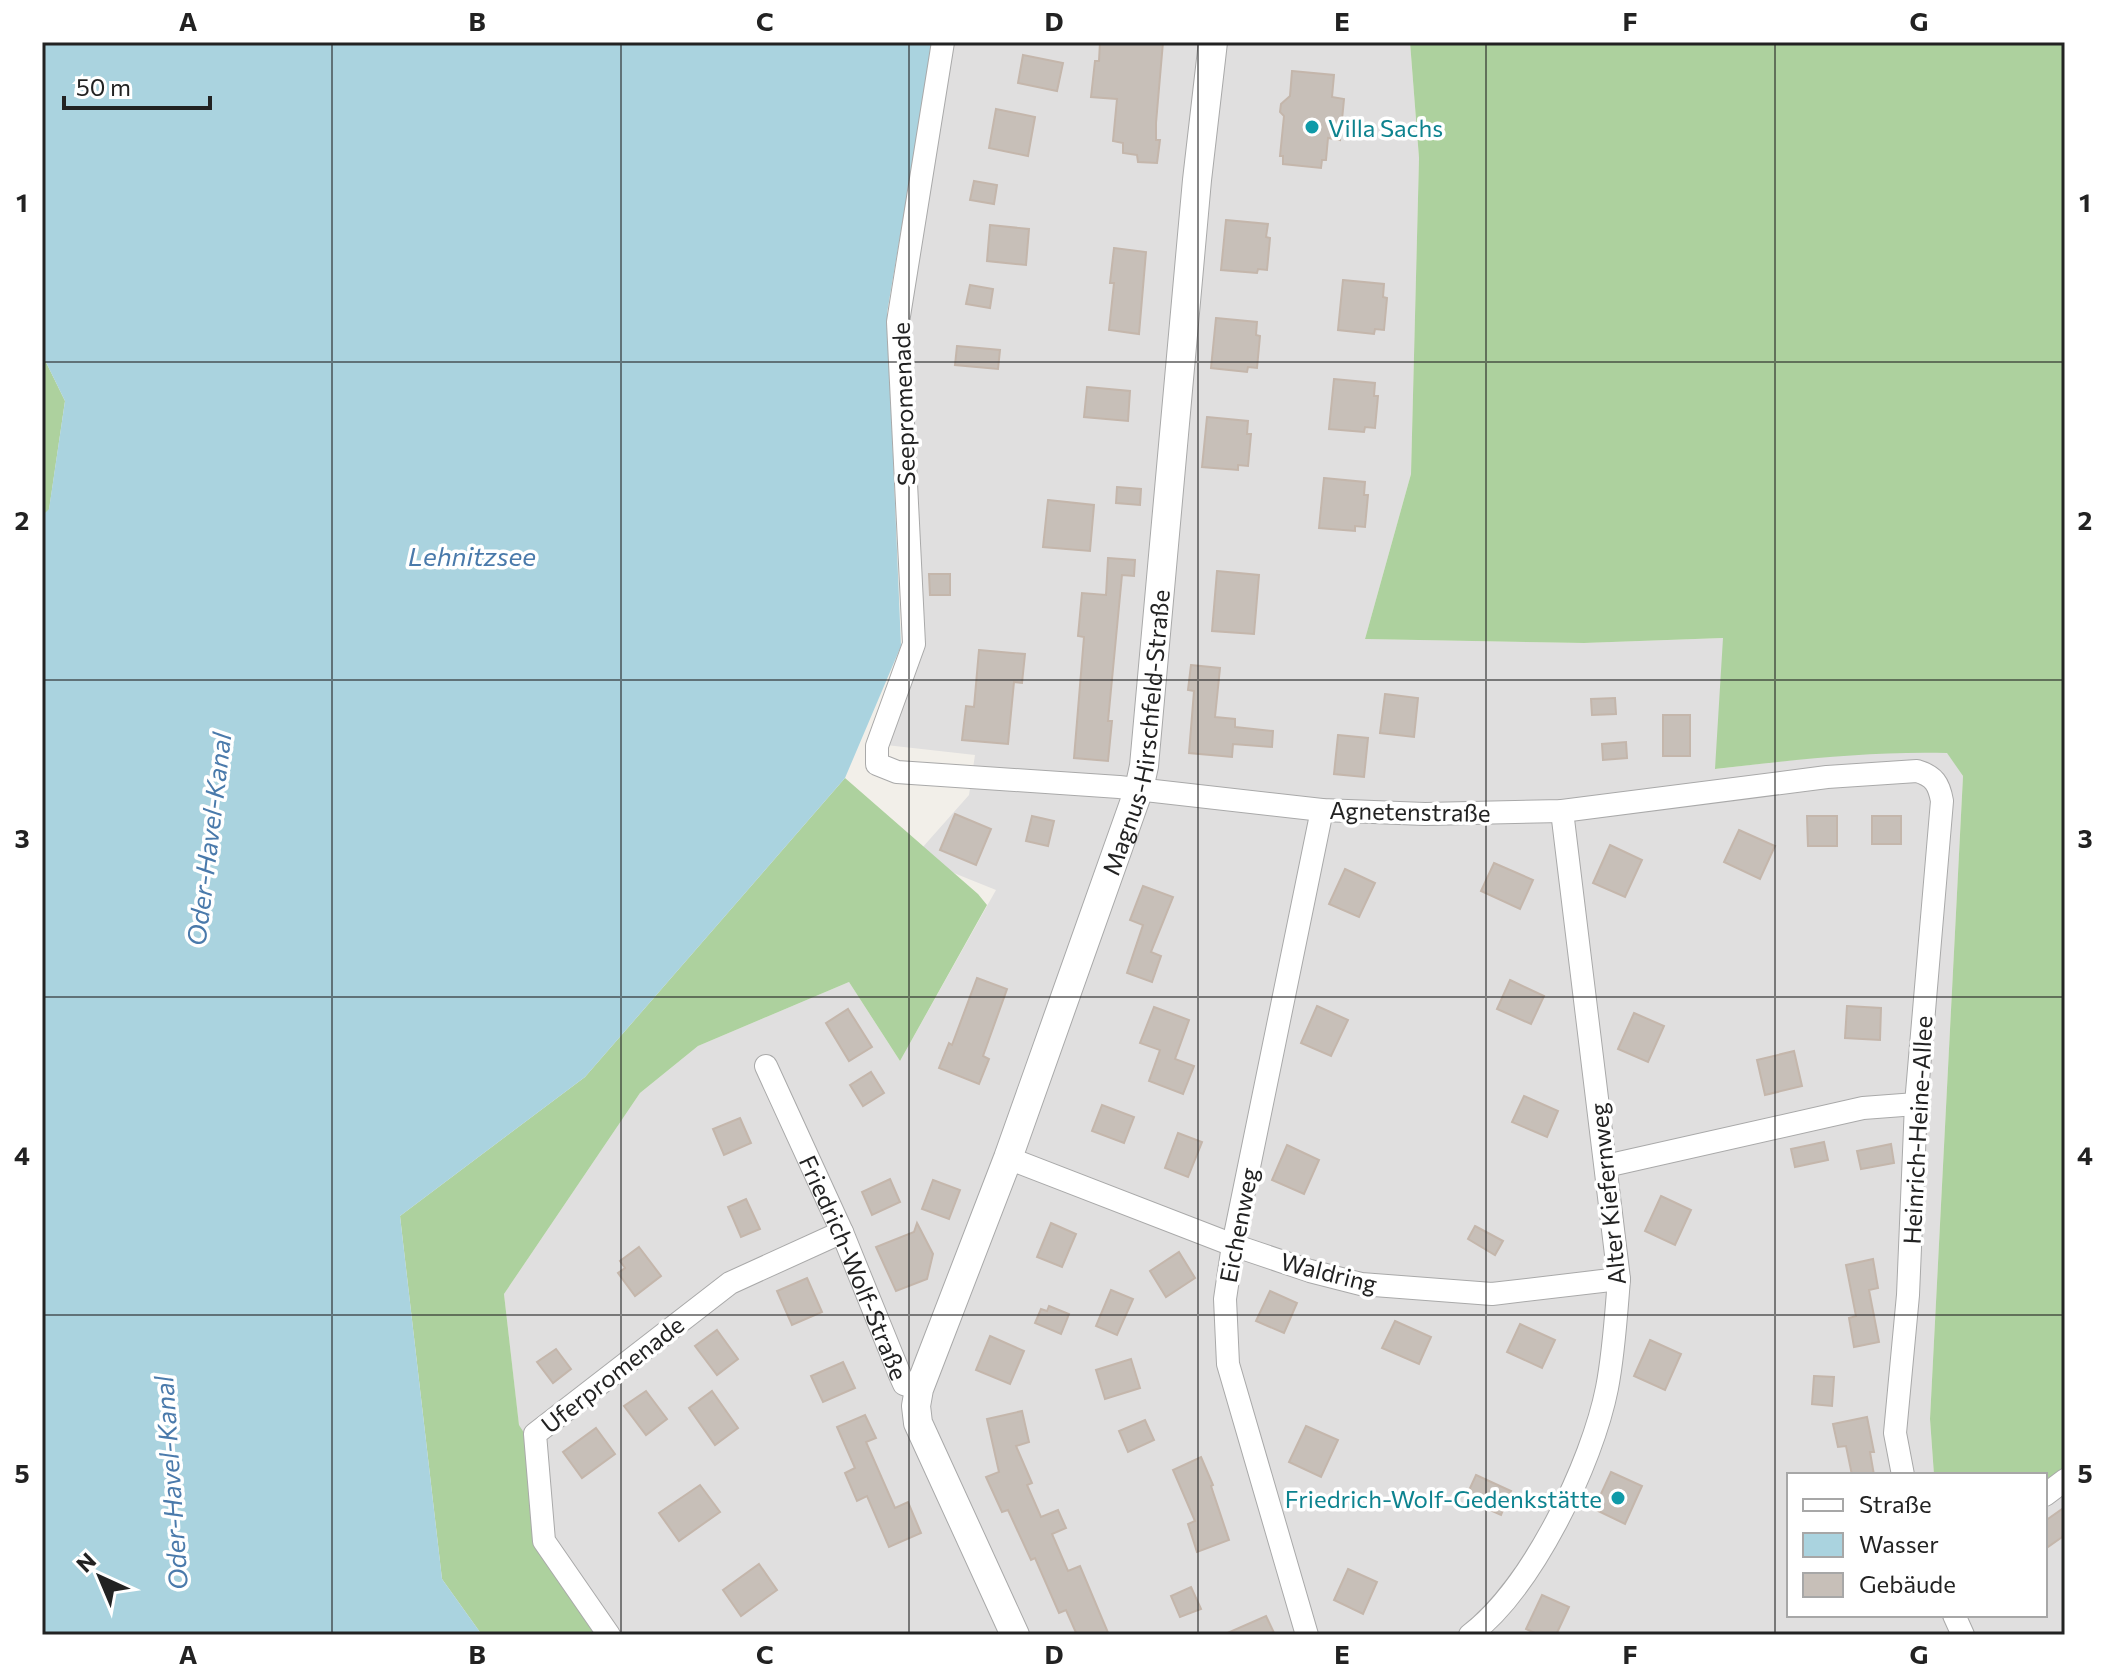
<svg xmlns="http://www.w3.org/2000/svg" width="2107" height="1677" font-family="Commissioner,sans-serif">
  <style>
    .residential { fill: #e0dfdf }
    .forest { fill: #add19e }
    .water { fill: #aad3df }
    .building { fill: #c7bfb8; stroke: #c4b6ab; stroke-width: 2 }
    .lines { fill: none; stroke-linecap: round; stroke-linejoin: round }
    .minor-casing { stroke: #a9a9a9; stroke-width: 24 }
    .tertiary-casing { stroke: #a9a9a9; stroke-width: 30 }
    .minor { stroke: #fff; stroke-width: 22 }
    .tertiary { stroke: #fff; stroke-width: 28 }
    .grid { fill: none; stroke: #222; stroke-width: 2; stroke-opacity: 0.55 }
    .culture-dot { fill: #0f9aa8; stroke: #fff; stroke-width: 3 }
    .labels { text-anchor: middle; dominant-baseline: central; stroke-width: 7; stroke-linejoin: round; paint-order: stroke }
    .culture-label { font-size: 24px; fill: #0d838f; stroke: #fff; text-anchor: start }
    .street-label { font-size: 24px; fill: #222; stroke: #fff }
    .water-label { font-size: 26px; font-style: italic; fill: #4a7aab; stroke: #fff }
    .neatline { fill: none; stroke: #222; stroke-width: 3 }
    .grid-label { font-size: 26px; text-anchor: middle; font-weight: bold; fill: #222 }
  </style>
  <rect width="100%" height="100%" fill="#f2efe9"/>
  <!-- residential -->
  <polygon class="residential" points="951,42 1410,42 1419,158 1411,474 1365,639 1584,643 1724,638 1716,769 1834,755 1894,751 1947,752 1963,776 1930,1419 1934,1475 1789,1475 1789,1615 2045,1615 2045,1485 2065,1469 2065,1635 620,1635 590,1588 551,1536 542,1461 519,1426 504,1294 640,1093 698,1046 849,982 900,1061 996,890 914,857 969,795 975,755 877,744 920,644 905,323"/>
  <!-- forest -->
  <g class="forest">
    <path d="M 1410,42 L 2065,42 L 2065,1469 L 2045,1485 L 2045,1475 L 1934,1475 L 1930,1419 L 1963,776 L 1947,753 C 1869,751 1793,760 1715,769 L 1723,638 L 1584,643 L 1365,639 L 1411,474 L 1419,158 Z"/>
    <polygon points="42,354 65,401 49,510 42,516"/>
    <polygon points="845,778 978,894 987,905 900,1061 849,982 698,1046 640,1093 504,1294 519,1425 542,1461 552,1536 590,1588 620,1635 482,1635 442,1579 400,1216 585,1077"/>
  </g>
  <!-- water -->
  <polygon class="water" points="42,42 933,42 887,313 901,646 845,778 585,1077 400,1216 442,1579 482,1635 42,1635 42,516 49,509 65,401 42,354"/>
  <!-- building -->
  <g class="building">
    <polygon points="1100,42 1163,42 1156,123 1156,140 1160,140 1157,163 1138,162 1137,155 1123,153 1123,143 1113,141 1117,99 1091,97 1095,61 1099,61"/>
    <polygon points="1023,55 1063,63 1057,91 1018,83"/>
    <polygon points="1292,71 1334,75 1332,97 1344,99 1340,140 1328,138 1326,160 1322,160 1321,168 1283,164 1283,156 1280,156 1284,116 1280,112 1281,104 1290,96"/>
    <polygon points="996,109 1035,117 1028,156 989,148"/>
    <polygon points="974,181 997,185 994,204 970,200"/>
    <polygon points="1226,220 1268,224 1266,237 1270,238 1267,270 1258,269 1257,273 1221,270"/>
    <polygon points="990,225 1029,229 1026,265 987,261"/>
    <polygon points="1114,248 1146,252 1139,334 1109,330 1114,283 1110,283"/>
    <polygon points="1343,280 1384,284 1383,297 1387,298 1384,330 1375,329 1374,334 1338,330"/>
    <polygon points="970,285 993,289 990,308 966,304"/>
    <polygon points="1216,318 1257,322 1256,335 1260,336 1257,368 1248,367 1247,372 1211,368"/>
    <polygon points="957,346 1000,350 998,369 955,365"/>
    <polygon points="1334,379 1375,383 1374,396 1378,396 1375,428 1365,427 1364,432 1329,429"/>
    <polygon points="1087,387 1130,391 1128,421 1084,417"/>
    <polygon points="1207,417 1248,421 1247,434 1251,434 1248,466 1238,465 1238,470 1202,467"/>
    <polygon points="1324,478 1365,482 1364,495 1368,495 1365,527 1355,526 1355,531 1319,528"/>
    <polygon points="1117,487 1141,489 1140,505 1116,503"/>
    <polygon points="1048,500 1094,505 1090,551 1043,547"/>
    <polygon points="1108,558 1135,560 1134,576 1122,575 1108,721 1112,721 1108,761 1074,758 1084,637 1078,636 1082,593 1106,595"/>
    <polygon points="1217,571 1259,575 1254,634 1212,631"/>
    <polygon points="929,574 950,574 950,595 930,595"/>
    <polygon points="979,650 1025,654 1022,683 1014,682 1008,744 962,740 966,706 974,707"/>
    <polygon points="1191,665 1220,668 1215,717 1235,719 1235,727 1273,731 1272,747 1233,744 1232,757 1189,753 1194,691 1188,690"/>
    <polygon points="1385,694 1418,698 1414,737 1380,733"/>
    <polygon points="1615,698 1616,714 1592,715 1591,699"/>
    <rect x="1663" y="715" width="27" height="41"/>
    <polygon points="1338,735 1368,738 1364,777 1334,774"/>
    <polygon points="1626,742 1627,758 1603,760 1602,744"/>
    <polygon points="955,814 991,829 976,865 940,850"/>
    <polygon points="1032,816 1054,821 1048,846 1026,841"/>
    <polygon points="1807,816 1837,816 1837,846 1808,846"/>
    <rect x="1872" y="816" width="29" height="28"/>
    <polygon points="1739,830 1775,846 1760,879 1724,862"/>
    <polygon points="1610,845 1642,860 1625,897 1593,883"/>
    <polygon points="1494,863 1533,880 1520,909 1481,891"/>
    <polygon points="1345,869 1375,883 1359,917 1329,904"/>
    <polygon points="1143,886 1173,897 1151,952 1161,956 1152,982 1127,973 1143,925 1130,920"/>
    <polygon points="977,978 1007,989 983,1056 989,1059 979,1084 939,1068 949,1043 952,1045"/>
    <polygon points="1510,980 1544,996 1531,1024 1497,1009"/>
    <polygon points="1317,1006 1348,1020 1331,1056 1301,1043"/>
    <polygon points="1847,1006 1881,1008 1880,1040 1845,1038"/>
    <polygon points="1154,1007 1189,1020 1175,1059 1194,1066 1183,1094 1149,1081 1160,1050 1140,1043"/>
    <polygon points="848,1009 872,1047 849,1061 826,1023"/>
    <polygon points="1634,1013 1664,1026 1648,1062 1618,1049"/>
    <polygon points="1794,1051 1802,1086 1765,1095 1757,1060"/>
    <polygon points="871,1072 884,1093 863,1106 850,1085"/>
    <polygon points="1524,1096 1558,1111 1547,1137 1512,1122"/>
    <polygon points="1102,1105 1134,1117 1124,1143 1092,1131"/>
    <polygon points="740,1118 751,1143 724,1155 713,1129"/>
    <polygon points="1178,1133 1202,1142 1188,1177 1165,1168"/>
    <polygon points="1824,1142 1828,1160 1795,1167 1791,1149"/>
    <polygon points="1891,1144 1894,1163 1861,1169 1857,1151"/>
    <polygon points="1287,1145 1319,1160 1304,1194 1272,1180"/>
    <polygon points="890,1179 900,1202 872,1215 862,1192"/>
    <polygon points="933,1180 960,1190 949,1219 922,1209"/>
    <polygon points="1661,1196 1691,1210 1675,1245 1645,1231"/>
    <polygon points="746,1199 760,1229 741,1237 728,1207"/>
    <polygon points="917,1223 933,1254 927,1279 896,1291 876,1247 914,1232"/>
    <polygon points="1051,1223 1076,1234 1062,1267 1037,1257"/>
    <polygon points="1475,1226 1503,1241 1495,1255 1468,1239"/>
    <polygon points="639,1247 661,1276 635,1296 618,1273 625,1268 620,1261"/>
    <polygon points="1179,1252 1195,1278 1166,1297 1150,1271"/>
    <polygon points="1873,1259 1878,1288 1869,1290 1879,1342 1854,1347 1849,1318 1856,1316 1846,1265"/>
    <polygon points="807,1278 822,1312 792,1325 777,1291"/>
    <polygon points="1111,1290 1133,1299 1117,1335 1096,1326"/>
    <polygon points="1270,1291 1297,1303 1284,1333 1256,1321"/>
    <polygon points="1049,1306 1069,1314 1061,1334 1035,1323 1041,1309 1047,1311"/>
    <polygon points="1395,1321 1431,1337 1419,1364 1382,1348"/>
    <polygon points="1520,1324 1555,1340 1542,1368 1507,1352"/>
    <polygon points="717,1330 738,1359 717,1375 695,1346"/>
    <polygon points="990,1336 1024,1351 1010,1384 976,1370"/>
    <polygon points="1650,1340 1681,1354 1665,1390 1634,1376"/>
    <polygon points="556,1349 571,1369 553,1383 537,1362"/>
    <polygon points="1131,1359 1140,1388 1105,1399 1096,1370"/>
    <polygon points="843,1362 855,1388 823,1402 811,1376"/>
    <polygon points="1814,1376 1834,1377 1832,1406 1812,1404"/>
    <polygon points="646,1391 667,1419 646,1435 624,1406"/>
    <polygon points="712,1391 738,1428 715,1445 689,1408"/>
    <polygon points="1022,1411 1029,1442 1016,1446 1032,1483 1027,1485 1041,1517 1058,1510 1066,1528 1052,1534 1068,1571 1080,1566 1109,1635 1077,1635 1066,1610 1059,1613 1035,1558 1031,1560 1008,1510 1002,1512 986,1477 999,1472 987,1419"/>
    <polygon points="865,1415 876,1438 866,1442 895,1508 908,1502 921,1533 889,1547 867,1496 857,1501 845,1473 855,1468 837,1427"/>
    <polygon points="1867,1417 1874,1452 1870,1452 1874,1475 1852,1475 1846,1446 1838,1447 1833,1424"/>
    <polygon points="1145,1420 1154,1440 1128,1452 1119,1431"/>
    <polygon points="1306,1426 1338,1440 1321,1477 1289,1462"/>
    <polygon points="596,1428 615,1454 582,1478 563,1452"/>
    <polygon points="1201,1457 1213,1485 1211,1486 1229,1540 1197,1552 1188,1524 1195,1521 1173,1470"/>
    <polygon points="1611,1472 1642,1486 1625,1524 1594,1509"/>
    <polygon points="1476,1475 1511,1491 1501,1515 1465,1499"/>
    <polygon points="700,1485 720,1512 679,1541 659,1513"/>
    <polygon points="2065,1507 2065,1535 2045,1549 2045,1521"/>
    <polygon points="759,1564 777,1590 741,1616 723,1590"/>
    <polygon points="1348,1569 1377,1582 1363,1614 1334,1600"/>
    <polygon points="1191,1587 1201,1609 1180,1617 1171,1596"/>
    <polygon points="1542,1595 1569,1607 1556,1635 1539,1635 1526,1629"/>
    <polygon points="1266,1616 1275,1635 1223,1635"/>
  </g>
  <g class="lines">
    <defs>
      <g id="minor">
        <path d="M 943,42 L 898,322 L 914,644 L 877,746 L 877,764 L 897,772 L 1119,787 L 1322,810 L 1425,814 L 1562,811 L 1827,777 L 1917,771 C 1934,776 1939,784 1942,801 L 1916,1104 L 1908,1295 L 1895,1433 L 1903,1475"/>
        <path id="s1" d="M 766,1066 L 842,1232 L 900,1375 L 904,1384 L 919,1389"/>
        <polyline points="1008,1158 1233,1245 1310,1271 1361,1284 1492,1294 1619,1279"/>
        <polyline points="1606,1166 1863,1108 1916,1104"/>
        <polyline points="2045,1495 2065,1480"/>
        <polyline points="1954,1615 1963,1635"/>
        <polyline points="609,1635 544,1541 535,1434 730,1283 842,1232"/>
        <polyline points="1307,1635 1228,1364 1225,1299 1233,1245 1322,810"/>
        <path d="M 1470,1635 C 1532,1588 1592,1464 1607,1388 C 1614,1352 1616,1315 1619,1279 L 1562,811"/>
      </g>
      <g id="tertiary">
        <path id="s2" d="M 1015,1635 L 918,1423 L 916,1406 L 919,1389 L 1008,1158 L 1139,789 L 1144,766 L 1197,180 L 1213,42"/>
      </g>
    </defs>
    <!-- minor casing -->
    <use href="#minor" class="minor-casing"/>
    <!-- tertiary casing -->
    <use href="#tertiary" class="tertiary-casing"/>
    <!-- minor -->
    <use href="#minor" class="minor"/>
    <!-- tertiary -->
    <use href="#tertiary" class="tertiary"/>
  </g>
  <!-- grid -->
  <path class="grid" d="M 332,42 L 332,1635M 621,42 L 621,1635M 909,42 L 909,1635M 1198,42 L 1198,1635M 1486,42 L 1486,1635M 1775,42 L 1775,1635M 42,362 L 2065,362M 42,680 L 2065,680M 42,997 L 2065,997M 42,1315 L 2065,1315"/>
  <!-- markers -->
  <g class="culture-dot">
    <circle cx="1312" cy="127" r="8"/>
    <circle cx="1618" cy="1498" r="8"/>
  </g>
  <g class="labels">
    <!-- culture labels -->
    <g class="culture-label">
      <text x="1328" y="127">Villa Sachs</text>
      <text x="1602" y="1498" text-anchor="end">Friedrich-Wolf-Gedenkstätte</text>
    </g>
    <!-- street labels -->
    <g class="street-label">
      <text transform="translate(903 404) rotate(-92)">Seepromenade</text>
      <text stroke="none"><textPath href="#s2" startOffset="962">Magnus-Hirschfeld-Straße</textPath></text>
      <text transform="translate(1410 811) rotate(1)">Agnetenstraße</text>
      <text transform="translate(1917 1130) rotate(-87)">Heinrich-Heine-Allee</text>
      <text transform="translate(1607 1194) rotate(-96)">Alter Kiefernweg</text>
      <text transform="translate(1238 1225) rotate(-79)">Eichenweg</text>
      <text stroke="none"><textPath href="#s1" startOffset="220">Friedrich-Wolf-Straße</textPath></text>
      <text transform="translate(1329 1272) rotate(14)">Waldring</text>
      <text transform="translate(612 1374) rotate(-38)">Uferpromenade</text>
    </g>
    <!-- water labels -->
    <g class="water-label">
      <text x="472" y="555">Lehnitzsee</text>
      <text transform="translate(208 839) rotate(-83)">Oder-Havel-Kanal</text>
      <text transform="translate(170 1483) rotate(-94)">Oder-Havel-Kanal</text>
    </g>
  </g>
  <!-- border -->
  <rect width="2107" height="1677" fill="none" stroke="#ffffff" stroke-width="88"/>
  <!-- legend -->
  <rect x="1787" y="1473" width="260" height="144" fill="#ffffff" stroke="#a7a7a7" stroke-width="2"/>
  <rect x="1803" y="1499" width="40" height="12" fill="#ffffff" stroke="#a7a7a7" stroke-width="2"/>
  <text x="1859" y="1513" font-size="24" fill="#222222">Straße</text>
  <rect x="1803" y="1533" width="40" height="24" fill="#aad3df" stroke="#a7a7a7" stroke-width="2"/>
  <text x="1859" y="1553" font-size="24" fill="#222222">Wasser</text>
  <rect x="1803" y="1573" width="40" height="24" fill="#c7bfb8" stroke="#a7a7a7" stroke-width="2"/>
  <text x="1859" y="1593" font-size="24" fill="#222222">Gebäude</text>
  <!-- north arrow -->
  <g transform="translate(100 1577) rotate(316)" stroke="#ffffff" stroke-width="6" paint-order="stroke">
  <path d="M0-6L14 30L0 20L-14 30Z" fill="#222222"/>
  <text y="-12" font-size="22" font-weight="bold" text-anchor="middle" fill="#222222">N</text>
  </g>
  <!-- scale -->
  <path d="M64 96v12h146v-12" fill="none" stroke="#222222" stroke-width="4"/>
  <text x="76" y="96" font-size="24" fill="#222222" stroke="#ffffff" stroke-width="6" paint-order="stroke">50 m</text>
  <rect x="44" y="44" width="2019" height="1589" class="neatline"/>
  <g class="grid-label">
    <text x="188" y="31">A</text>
    <text x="477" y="31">B</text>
    <text x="765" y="31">C</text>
    <text x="1054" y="31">D</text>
    <text x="1342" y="31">E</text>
    <text x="1630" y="31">F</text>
    <text x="1919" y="31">G</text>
    <text x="22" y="212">1</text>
    <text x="2085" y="212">1</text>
    <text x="22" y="530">2</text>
    <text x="2085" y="530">2</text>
    <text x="22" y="848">3</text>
    <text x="2085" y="848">3</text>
    <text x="22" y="1165">4</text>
    <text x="2085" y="1165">4</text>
    <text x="22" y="1483">5</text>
    <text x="2085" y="1483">5</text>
    <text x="188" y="1664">A</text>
    <text x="477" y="1664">B</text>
    <text x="765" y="1664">C</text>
    <text x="1054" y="1664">D</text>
    <text x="1342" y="1664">E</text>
    <text x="1630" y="1664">F</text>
    <text x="1919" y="1664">G</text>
  </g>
</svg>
